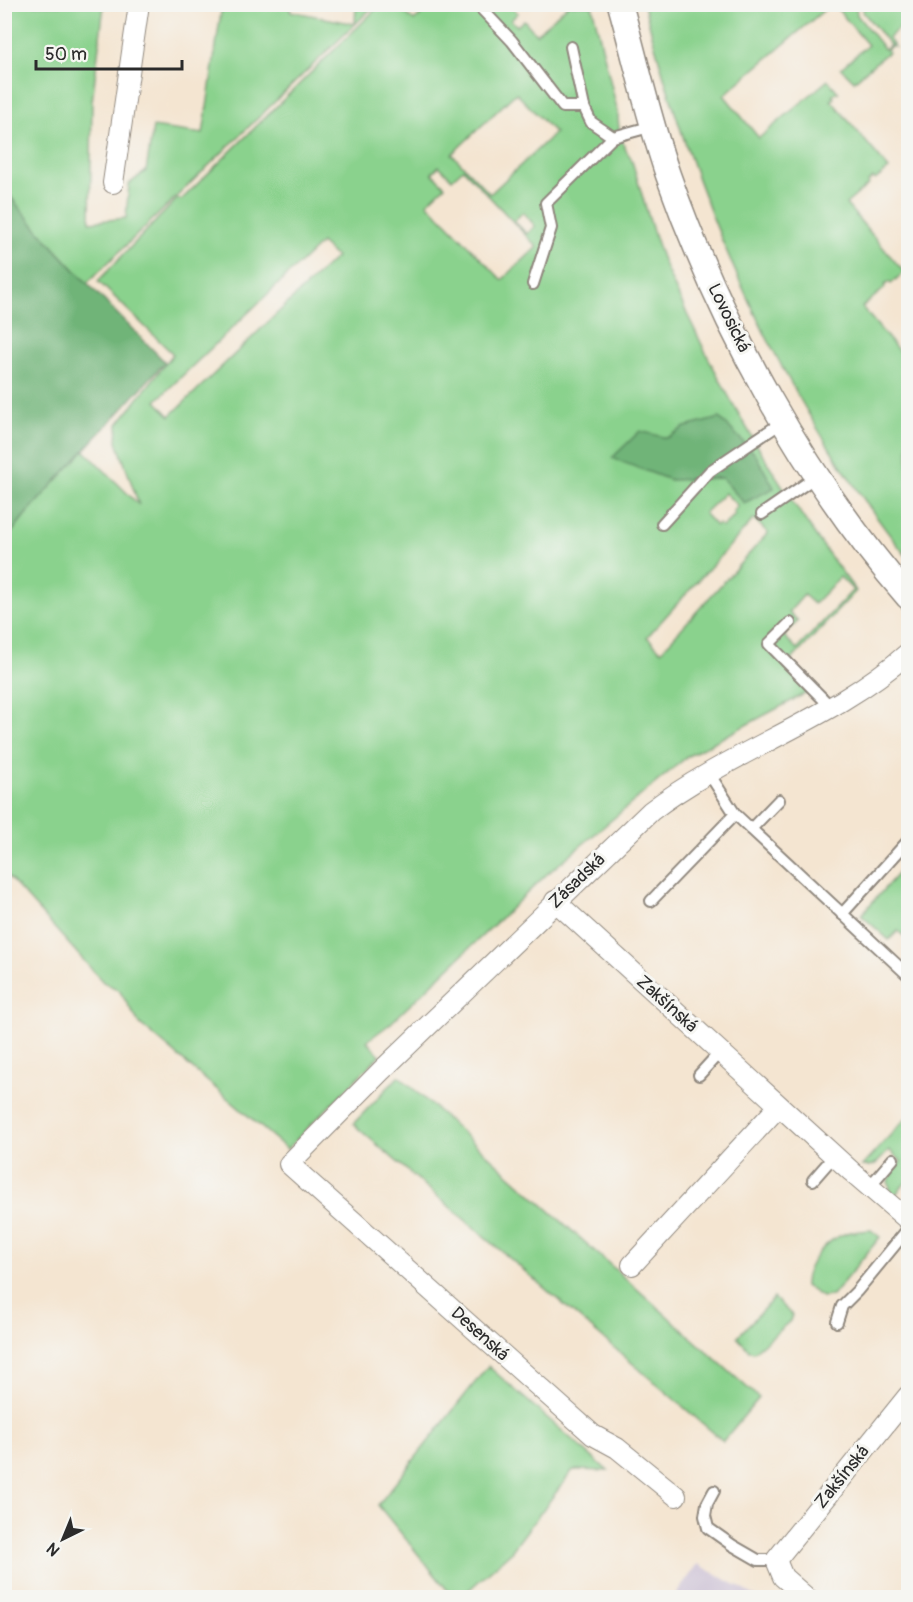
<svg xmlns="http://www.w3.org/2000/svg" width="913" height="1602" font-family="Pangolin,sans-serif">
  <style>
    .industrial { fill: #cbbfd4 }
    .green { fill: #8ad28d; stroke: #5a7e5c; stroke-width: 1.5; fill-rule: evenodd }
    .forest { fill: #6fb478; stroke: #4d7052; stroke-width: 1.5 }
    .lines { fill: none; stroke-linecap: round; stroke-linejoin: round }
    .service-casing { stroke: #90887e; stroke-width: 14 }
    .minor-casing { stroke: #90887e; stroke-width: 22 }
    .tertiary-casing { stroke: #90887e; stroke-width: 27 }
    .service { stroke: #fff; stroke-width: 10 }
    .minor { stroke: #fff; stroke-width: 20 }
    .tertiary { stroke: #fff; stroke-width: 24 }
    .labels { text-anchor: middle; dominant-baseline: central; stroke-width: 6; stroke-linejoin: round; paint-order: stroke }
    .street-label { font-size: 18px; fill: #2b2b2b; stroke: #f6f6f2 }
  </style>
  <rect width="100%" height="100%" fill="#f6f6f2"/>
  <filter id="ink" filterUnits="userSpaceOnUse"><feTurbulence type="fractalNoise" baseFrequency=".0167" numOctaves="2"/><feDisplacementMap in="SourceGraphic" scale="12" xChannelSelector="R" yChannelSelector="G"/><feConvolveMatrix kernelMatrix="1 2 1 2 8 2 1 2 1" color-interpolation-filters="sRGB"/></filter>
  <filter id="wash" filterUnits="userSpaceOnUse"><feTurbulence type="fractalNoise" baseFrequency=".008" numOctaves="4" result="noise"/><feDisplacementMap in="SourceGraphic" scale="24" xChannelSelector="R" yChannelSelector="G"/><feGaussianBlur stdDeviation="1.35" result="paint"/><feColorMatrix in="noise" values="0 0 0 0 0 0 0 0 0 0 0 0 0 0 0 0 0 1.4 0 .05"/><feComposite in="paint" operator="in"/></filter>
  <g filter="url(#wash)">
    <rect width="100%" height="100%" fill="#f4e5d1"/>
    <!-- industrial -->
    <polygon class="industrial" points="698,1564 757,1597 674,1597"/>
    <!-- green -->
    <g class="green">
      <polygon points="5,5 104,5 92,102 90,222 126,218 129,184 146,171 153,127 203,134 222,5 290,5 290,11 355,24 356,5 375,5 87,283 27,218 5,189"/>
      <path d="M 380,5 L 397,5 L 414,21 L 431,5 L 509,5 L 518,13 L 511,20 L 517,26 L 524,20 L 536,34 L 568,5 L 592,5 L 618,113 C 618,130 621,145 631,158 C 642,193 651,229 664,263 C 671,281 680,298 688,316 C 734,415 791,505 856,591 L 785,667 L 810,691 L 688,756 L 546,875 L 390,1024 L 367,1041 L 380,1055 L 287,1149 L 139,1023 L 119,990 L 103,982 L 5,873 L 4,541 L 26,514 L 84,450 L 139,505 L 117,442 L 118,424 L 173,354 L 98,281 L 178,198 L 181,200 ZM 516,93 L 555,133 L 490,194 L 452,154 ZM 439,166 L 452,179 L 463,169 L 537,247 L 502,280 L 427,203 L 445,186 L 432,173 ZM 523,212 L 535,226 L 527,234 L 514,221 ZM 321,243 L 336,257 L 170,416 L 156,401 ZM 725,493 L 738,506 L 733,511 L 735,515 L 722,527 L 718,524 L 716,526 L 704,513 ZM 754,519 L 768,533 L 661,651 L 647,637 ZM 840,577 L 853,590 L 797,649 L 784,636 L 798,621 L 789,612 L 804,595 L 814,604 Z"/>
      <path d="M 644,5 L 830,5 L 724,95 L 759,138 L 828,80 L 839,93 L 837,92 L 832,95 L 834,98 L 831,100 L 889,169 L 875,180 L 873,178 L 868,182 L 869,184 L 846,204 L 904,272 L 891,284 L 889,282 L 884,286 L 885,288 L 862,307 L 908,362 L 908,558 C 881,526 857,490 834,455 C 744,316 685,164 644,5 Z"/>
      <polygon points="834,5 856,5 857,15 885,50 890,45 863,12 863,5 908,5 908,20 888,38 895,47 891,46 887,50 888,52 854,81 841,68 868,45"/>
      <polygon points="908,862 908,940 898,931 889,940 861,915"/>
      <polygon points="399,1076 759,1398 723,1441 353,1124"/>
      <path d="M 906,1118 L 908,1120 L 908,1180 L 894,1196 L 891,1193 L 888,1181 L 901,1161 L 889,1150 C 880,1160 876,1168 862,1166 Z"/>
      <path d="M 871,1230 L 880,1237 L 832,1296 L 822,1297 L 805,1286 C 804,1265 826,1239 847,1233 C 855,1231 864,1231 871,1230 Z"/>
      <polygon points="774,1298 792,1315 790,1321 754,1352 750,1351 737,1337"/>
      <polygon points="488,1366 608,1471 573,1470 510,1553 461,1597 453,1597 378,1505"/>
    </g>
    <!-- forest -->
    <g class="forest">
      <path d="M 4,189 C 53,251 110,306 165,362 L 26,514 L 5,541 Z"/>
      <polygon points="720,418 755,454 774,488 744,503 722,478 670,480 612,458 640,431 667,438 685,427"/>
    </g>
  </g>
  <g filter="url(#ink)">
    <g class="lines">
      <defs>
        <g id="service">
          <polyline points="477,4 512,41 563,107 584,107"/>
          <polyline points="571,47 584,107 591,122 613,137"/>
          <polyline points="533,284 551,228 546,203 613,137 653,126"/>
          <polyline points="762,514 817,476"/>
          <polyline points="662,524 710,471 784,421"/>
          <polyline points="790,623 769,644 830,706"/>
          <polyline points="708,772 735,814 908,975"/>
          <polyline points="751,829 779,800"/>
          <polyline points="651,901 735,814"/>
          <polyline points="842,914 908,841"/>
          <polyline points="699,1075 720,1052"/>
          <polyline points="813,1180 834,1156"/>
          <polyline points="869,1187 893,1159"/>
          <polyline points="837,1322 842,1306 857,1291 908,1229"/>
          <polyline points="714,1491 707,1504 705,1516 708,1528 732,1545 758,1560 776,1560"/>
        </g>
        <g id="minor">
          <polyline points="113,183 139,4"/>
          <polyline points="555,901 852,1172 908,1220"/>
          <polyline points="632,1265 779,1106"/>
          <path d="M 676,1496 L 617,1448 L 593,1435 L 289,1164 L 381,1071 L 651,811 C 731,750 833,720 908,653"/>
          <polyline points="807,1598 783,1577 776,1560 908,1396"/>
        </g>
        <path id="tertiary" d="M 620,4 C 636,61 649,120 668,175 C 721,325 804,477 908,597"/>
      </defs>
      <!-- service casing -->
      <use href="#service" class="service-casing"/>
      <!-- minor casing -->
      <use href="#minor" class="minor-casing"/>
      <!-- tertiary casing -->
      <use href="#tertiary" class="tertiary-casing"/>
      <!-- service -->
      <use href="#service" class="service"/>
      <!-- minor -->
      <use href="#minor" class="minor"/>
      <!-- tertiary -->
      <use href="#tertiary" class="tertiary"/>
    </g>
  </g>
  <g class="labels">
    <!-- street labels -->
    <g class="street-label">
      <text transform="translate(729 318) rotate(64)">Lovosická</text>
      <text transform="translate(577 881) rotate(-44)">Zásadská</text>
      <text transform="translate(667 1004) rotate(42)">Zakšínská</text>
      <text transform="translate(480 1334) rotate(42)">Desenská</text>
      <text transform="translate(842 1477) rotate(-51)">Zakšínská</text>
    </g>
  </g>
  <!-- margin -->
  <rect width="913" height="1602" fill="none" stroke="#f6f6f2" stroke-width="24"/>
  <!-- north arrow -->
  <g transform="translate(63 1539) rotate(223)" stroke="#f6f6f2" stroke-width="4.5" paint-order="stroke">
  <path d="M0-4.5L10 22L0 15L-10 22Z" fill="#2b2b2b"/>
  <text y="-9" font-size="16" font-weight="bold" text-anchor="middle" fill="#2b2b2b">N</text>
  </g>
  <!-- scale -->
  <path d="M36 60v9h146v-9" fill="none" stroke="#2b2b2b" stroke-width="3"/>
  <text x="45" y="60" font-size="18" fill="#2b2b2b" stroke="#f6f6f2" stroke-width="4.5" paint-order="stroke">50 m</text>
</svg>
